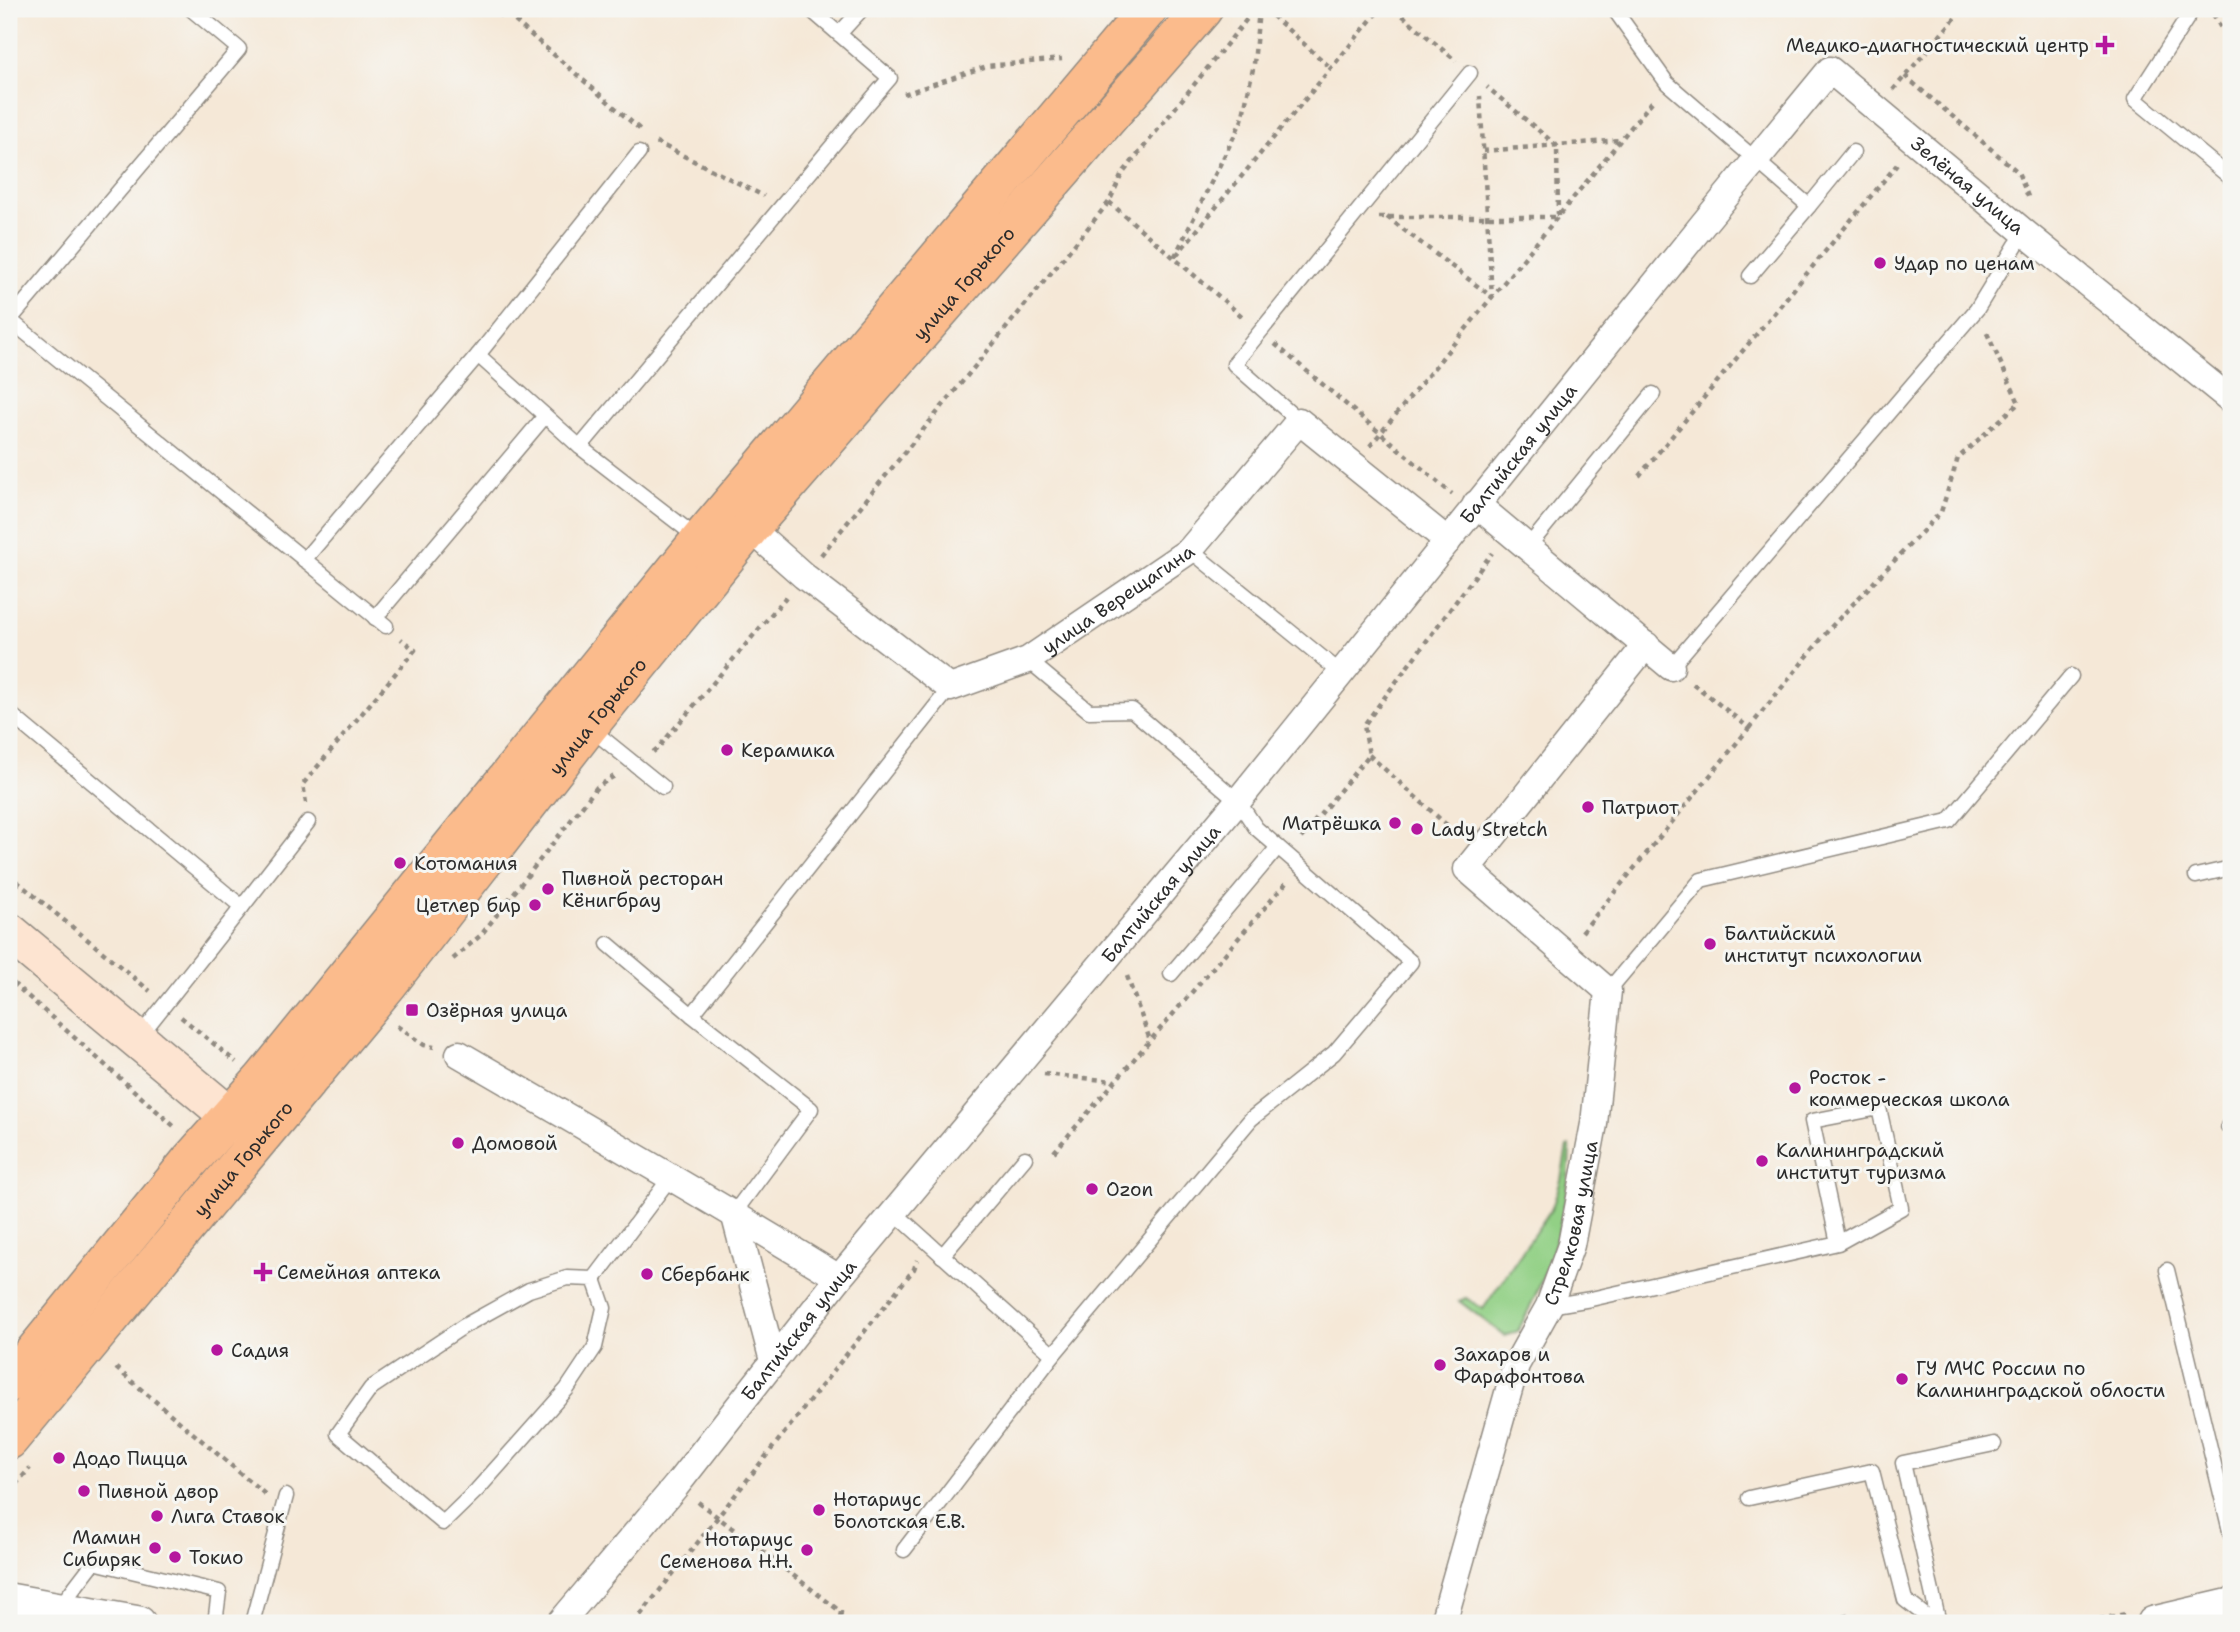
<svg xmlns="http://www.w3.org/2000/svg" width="2240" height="1632" font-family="'Shantell Sans',sans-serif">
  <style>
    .green { fill: #92d085; stroke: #5e7e58; stroke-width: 2 }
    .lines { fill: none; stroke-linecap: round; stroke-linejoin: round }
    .service-casing { stroke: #908a81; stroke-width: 17 }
    .minor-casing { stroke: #908a81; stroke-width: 29 }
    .tertiary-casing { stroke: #908a81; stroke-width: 36 }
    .secondary-casing { stroke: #908a81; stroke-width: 41 }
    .primary-casing { stroke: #908a81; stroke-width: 41 }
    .path { stroke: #908a81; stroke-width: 4.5; stroke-dasharray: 5 5; stroke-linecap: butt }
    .service { stroke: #fff; stroke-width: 14 }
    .minor { stroke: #fff; stroke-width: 26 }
    .tertiary { stroke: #fff; stroke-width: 33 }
    .secondary { stroke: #fde4d1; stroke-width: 38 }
    .primary { stroke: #fbbb8c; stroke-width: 38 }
    .poi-dot { fill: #b5179e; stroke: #f6f6f2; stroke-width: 2.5 }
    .labels { text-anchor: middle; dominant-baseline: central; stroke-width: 6; stroke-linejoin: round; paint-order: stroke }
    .poi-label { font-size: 19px; fill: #2b2b2b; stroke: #f6f6f2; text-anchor: start }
    .street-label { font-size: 19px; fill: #2b2b2b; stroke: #f6f6f2 }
  </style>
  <rect width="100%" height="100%" fill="#f6f6f2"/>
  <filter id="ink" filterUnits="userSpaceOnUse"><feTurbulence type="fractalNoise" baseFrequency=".0143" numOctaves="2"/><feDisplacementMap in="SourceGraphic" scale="14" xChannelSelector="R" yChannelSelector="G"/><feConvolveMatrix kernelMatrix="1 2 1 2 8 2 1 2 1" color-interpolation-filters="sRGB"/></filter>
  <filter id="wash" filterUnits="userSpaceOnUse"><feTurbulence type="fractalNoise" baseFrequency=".00686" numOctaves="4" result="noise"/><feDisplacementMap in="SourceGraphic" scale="28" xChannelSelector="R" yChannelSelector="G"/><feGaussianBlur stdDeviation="1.57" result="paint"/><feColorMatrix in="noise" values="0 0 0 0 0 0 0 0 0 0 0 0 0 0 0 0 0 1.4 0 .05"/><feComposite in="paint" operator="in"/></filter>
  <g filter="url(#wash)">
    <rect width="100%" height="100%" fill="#f5e8d7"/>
    <!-- green -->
    <path class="green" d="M 1570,1146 C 1569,1165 1569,1184 1565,1201 C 1558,1246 1539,1291 1518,1331 L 1505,1336 L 1459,1301 L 1466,1298 L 1483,1309 L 1552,1208 L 1561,1180 L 1567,1147 Z"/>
  </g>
  <g filter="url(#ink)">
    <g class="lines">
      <defs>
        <g id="service">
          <polyline points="500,9 501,9"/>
          <polyline points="1614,9 1667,83 1809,206 1750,276"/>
          <polyline points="2193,9 2135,99 2231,178"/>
          <polyline points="839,34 862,9"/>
          <polyline points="639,153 478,355 580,447 699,539"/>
          <polyline points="1809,206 1853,152"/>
          <polyline points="10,320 386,626"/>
          <polyline points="9,321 239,49 191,9"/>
          <polyline points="1299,421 1234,364 1470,73"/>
          <polyline points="580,447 864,108 890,78 810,9"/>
          <polyline points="1528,547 1653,394"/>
          <polyline points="1190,550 1341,673"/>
          <polyline points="304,560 478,355"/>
          <polyline points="375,618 545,416"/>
          <polyline points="1028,660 1089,711 1132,710 1238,801 1256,828 1411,962 1334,1053 1251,1119 1053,1355"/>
          <polyline points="1671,667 1977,309 2016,245 2025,233"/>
          <polyline points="9,713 242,907 308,822"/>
          <polyline points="590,728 663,787"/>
          <polyline points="2196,876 2231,868"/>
          <polyline points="608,944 692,1015"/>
          <polyline points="1171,974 1278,847"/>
          <polyline points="1608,991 1701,880 1949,821 2071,676"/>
          <polyline points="139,1037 242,907"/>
          <polyline points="2228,1126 2231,1125"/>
          <polyline points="894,1212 1053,1355 904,1550"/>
          <polyline points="734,1213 811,1109 692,1015 950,688"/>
          <polyline points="942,1256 1025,1158"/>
          <polyline points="2167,1270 2231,1535"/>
          <polyline points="594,1279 604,1308 595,1347 567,1389 477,1490 443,1523 338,1434 371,1388 464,1326 529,1290 567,1278 594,1279 670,1178"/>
          <polyline points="1549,1306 1591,1299 1838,1243 1901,1208 1879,1108 1812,1121 1838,1243"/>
          <polyline points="1749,1498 1872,1471 1905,1600 1935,1623"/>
          <polyline points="58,1609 94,1562 219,1592 215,1623"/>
          <polyline points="252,1623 286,1496"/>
          <polyline points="1939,1623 1903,1463 1994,1444"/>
        </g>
        <g id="minor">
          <polyline points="1476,504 1671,667"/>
          <path id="s1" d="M 750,528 L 804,576 L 950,688 L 1028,660 L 1190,550 L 1299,421 L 1448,541"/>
          <path d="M 459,1054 C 586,1128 714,1201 839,1278"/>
          <polyline points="734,1213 773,1361"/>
          <path id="s2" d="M 560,1623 L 676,1486 L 839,1278 L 1238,801 L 1704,223 L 1830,70 L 2025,233 L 2231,400"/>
          <path id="s3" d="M 1443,1623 L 1516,1365 L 1549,1306 L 1571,1245 L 1594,1124 L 1608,991 L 1467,869 L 1646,645"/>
        </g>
        <g id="tertiary">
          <polyline points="9,1600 139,1623"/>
          <polyline points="2154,1623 2231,1605"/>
        </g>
        <polyline id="secondary" points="9,932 256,1138"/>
        <g id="primary">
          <polyline points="9,1383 190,1161 263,1079 700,540 1148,9"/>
          <path id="s4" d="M 9,1440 L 388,984 L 588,727 L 750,528 L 1203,9"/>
        </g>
      </defs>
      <!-- service casing -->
      <use href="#service" class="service-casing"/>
      <!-- minor casing -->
      <use href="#minor" class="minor-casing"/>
      <!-- tertiary casing -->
      <use href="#tertiary" class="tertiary-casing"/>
      <!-- secondary casing -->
      <use href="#secondary" class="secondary-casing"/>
      <!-- primary casing -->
      <use href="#primary" class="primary-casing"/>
      <!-- path -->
      <g class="path">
        <polyline points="1259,9 1254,64 1242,120 1174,258 1380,9"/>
        <polyline points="1265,9 1331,68"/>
        <polyline points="1395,9 1456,61"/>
        <polyline points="2213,14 2221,28 2231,35"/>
        <polyline points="515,21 643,132"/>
        <polyline points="1905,76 2018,172 2029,199"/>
        <polyline points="1893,90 1963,9"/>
        <polyline points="904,94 987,66 1062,59"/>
        <polyline points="656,142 764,196"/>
        <polyline points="1483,151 1620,140"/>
        <polyline points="1109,202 1244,318"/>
        <polyline points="1379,217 1558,217 1557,146 1487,87"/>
        <polyline points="1387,217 1492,297 1480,96"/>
        <polyline points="1275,344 1452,494"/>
        <polyline points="1370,446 1655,98"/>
        <polyline points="1639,476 1900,161"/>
        <polyline points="821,555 1109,202 1122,174 1255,9"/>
        <polyline points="1749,728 1831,627 1941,512 1958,458 2019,403 1986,331"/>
        <polyline points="653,752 658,748 786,597"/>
        <polyline points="1369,755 1459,836"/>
        <polyline points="306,803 303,784 415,650 401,639"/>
        <polyline points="1301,838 1369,755 1364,725 1492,553"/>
        <polyline points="9,875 150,991"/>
        <polyline points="1582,932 1749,728 1691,682"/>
        <polyline points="453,959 481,935 597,787 616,775"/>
        <polyline points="1127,976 1150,1040"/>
        <polyline points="13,983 176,1128"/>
        <polyline points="181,1017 236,1062"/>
        <polyline points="397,1026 424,1045 434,1047"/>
        <polyline points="1044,1074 1115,1081"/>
        <polyline points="1054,1152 1286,883"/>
        <polyline points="116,1368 266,1495"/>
        <polyline points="9,1492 30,1468"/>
        <polyline points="698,1502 841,1612 839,1623"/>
        <polyline points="1845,1614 1847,1623"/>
        <polyline points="634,1623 914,1269 917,1260"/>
        <polyline points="2080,1623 2125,1614"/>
      </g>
      <!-- service -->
      <use href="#service" class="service"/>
      <!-- minor -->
      <use href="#minor" class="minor"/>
      <!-- tertiary -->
      <use href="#tertiary" class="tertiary"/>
      <!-- secondary -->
      <use href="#secondary" class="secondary"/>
      <!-- primary -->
      <use href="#primary" class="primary"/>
    </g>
  </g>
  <!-- markers -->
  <g class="poi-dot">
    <path d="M2101.5 34.5h7v7h7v7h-7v7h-7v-7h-7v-7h7z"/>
    <circle cx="1880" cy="263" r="7"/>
    <circle cx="727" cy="750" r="7"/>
    <circle cx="1588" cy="807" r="7"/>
    <circle cx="1395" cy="823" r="7"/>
    <circle cx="1417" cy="829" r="7"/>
    <circle cx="400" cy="863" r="7"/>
    <circle cx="548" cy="889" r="7"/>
    <circle cx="535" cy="905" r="7"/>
    <circle cx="1710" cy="944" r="7"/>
    <rect x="405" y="1003" width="14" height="14" rx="3.5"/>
    <circle cx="1795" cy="1088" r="7"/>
    <circle cx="458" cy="1143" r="7"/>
    <circle cx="1762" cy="1161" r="7"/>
    <circle cx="1092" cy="1189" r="7"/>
    <path d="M259.5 1261.5h7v7h7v7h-7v7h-7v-7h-7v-7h7z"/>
    <circle cx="647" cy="1274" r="7"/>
    <circle cx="217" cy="1350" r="7"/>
    <circle cx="1440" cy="1365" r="7"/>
    <circle cx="1902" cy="1379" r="7"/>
    <circle cx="59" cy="1458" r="7"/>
    <circle cx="84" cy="1491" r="7"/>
    <circle cx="819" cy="1510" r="7"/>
    <circle cx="157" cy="1516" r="7"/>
    <circle cx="155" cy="1548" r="7"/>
    <circle cx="807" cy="1550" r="7"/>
    <circle cx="175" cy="1557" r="7"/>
  </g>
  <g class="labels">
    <!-- poi labels -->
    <g class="poi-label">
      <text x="2089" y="45" text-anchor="end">Медико-диагностический центр</text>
      <text x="1894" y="263">Удар по ценам</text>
      <text x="741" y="750">Керамика</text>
      <text x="1602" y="807">Патриот</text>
      <text x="1381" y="823" text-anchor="end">Матрёшка</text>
      <text x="1431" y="829">Lady Stretch</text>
      <text x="414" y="863">Котомания</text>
      <text x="562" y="878">Пивной ресторан<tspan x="562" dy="22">Кёнигбрау</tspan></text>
      <text x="521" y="905" text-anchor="end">Цетлер бир</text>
      <text x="1724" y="933">Балтийский<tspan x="1724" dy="22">институт психологии</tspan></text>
      <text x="426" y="1010">Озёрная улица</text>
      <text x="1809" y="1077">Росток -<tspan x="1809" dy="22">коммерческая школа</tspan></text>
      <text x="472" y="1143">Домовой</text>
      <text x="1776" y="1150">Калининградский<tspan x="1776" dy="22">институт туризма</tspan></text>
      <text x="1106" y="1189">Ozon</text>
      <text x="277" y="1272">Семейная аптека</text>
      <text x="661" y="1274">Сбербанк</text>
      <text x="231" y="1350">Садия</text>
      <text x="1454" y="1354">Захаров и<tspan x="1454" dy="22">Фарафонтова</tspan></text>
      <text x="1916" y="1368">ГУ МЧС России по<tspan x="1916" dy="22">Калининградской облости</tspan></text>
      <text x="73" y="1458">Додо Пицца</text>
      <text x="98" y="1491">Пивной двор</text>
      <text x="833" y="1499">Нотариус<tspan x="833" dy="22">Болотская Е.В.</tspan></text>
      <text x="171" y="1516">Лига Ставок</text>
      <text x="141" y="1537" text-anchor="end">Мамин<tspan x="141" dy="22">Сибиряк</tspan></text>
      <text x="793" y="1539" text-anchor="end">Нотариус<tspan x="793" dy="22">Семенова Н.Н.</tspan></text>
      <text x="189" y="1557">Токио</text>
    </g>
    <!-- street labels -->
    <g class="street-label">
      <text stroke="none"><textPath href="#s2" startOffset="2186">Зелёная улица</textPath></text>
      <text stroke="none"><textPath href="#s4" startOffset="1500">улица Горького</textPath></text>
      <text stroke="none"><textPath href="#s2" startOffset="1512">Балтийская улица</textPath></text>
      <text stroke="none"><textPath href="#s1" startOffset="448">улица Верещагина</textPath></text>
      <text stroke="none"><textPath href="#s4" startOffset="933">улица Горького</textPath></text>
      <text stroke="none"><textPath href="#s2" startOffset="945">Балтийская улица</textPath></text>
      <text stroke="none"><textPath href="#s4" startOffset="366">улица Горького</textPath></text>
      <text stroke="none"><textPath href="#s3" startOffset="422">Стрелковая улица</textPath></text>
      <text stroke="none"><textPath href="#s2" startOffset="378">Балтийская улица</textPath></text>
    </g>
  </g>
  <!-- margin -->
  <rect width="2240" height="1632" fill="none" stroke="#f6f6f2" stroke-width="35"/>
</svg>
